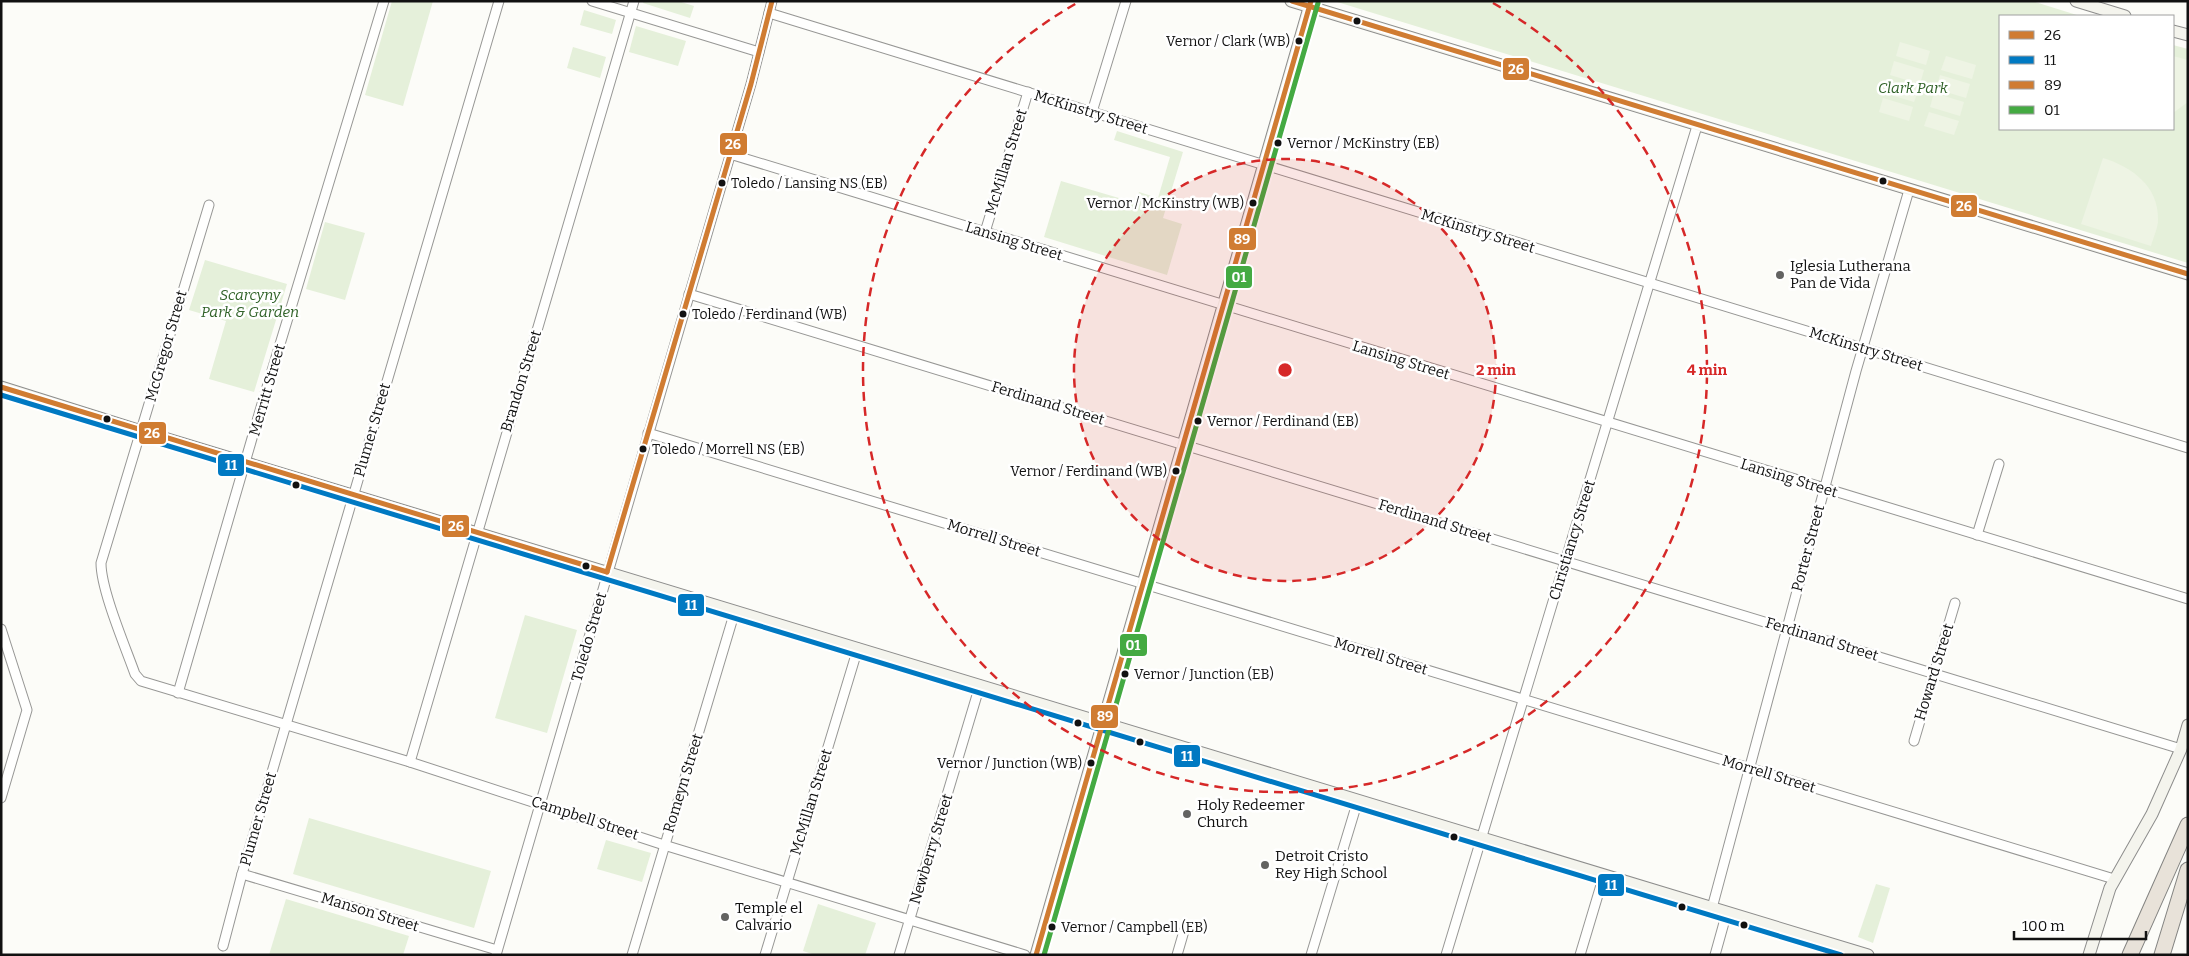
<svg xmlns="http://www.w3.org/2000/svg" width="2189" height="956" font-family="Bitter,serif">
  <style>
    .green { fill: #e5f0da }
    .pitch { fill: #eef4e4 }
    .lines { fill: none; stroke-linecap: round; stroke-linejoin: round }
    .street-casing { stroke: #979795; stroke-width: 11 }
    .secondary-casing { stroke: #8d8d8c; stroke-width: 13 }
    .highway-casing { stroke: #848482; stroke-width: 17 }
    .street { stroke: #fffffe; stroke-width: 9 }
    .secondary { stroke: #f4f4ed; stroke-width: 11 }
    .highway { stroke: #e8e2d9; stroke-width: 15 }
    .bus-1-casing { stroke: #fff; stroke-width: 9 }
    .bus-2-casing { stroke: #fff; stroke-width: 9 }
    .bus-3-casing { stroke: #fff; stroke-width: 9 }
    .bus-4-casing { stroke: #fff; stroke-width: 9 }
    .bus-1 { stroke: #d07c32; stroke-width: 5 }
    .bus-2 { stroke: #0079c2; stroke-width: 5 }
    .bus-3 { stroke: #d07c32; stroke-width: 5 }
    .bus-4 { stroke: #44aa42; stroke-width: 5 }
    .ring { fill: none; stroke: #d62828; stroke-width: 2.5; stroke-dasharray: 9 6 }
    .bus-dot { fill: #111; stroke: #fff; stroke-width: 2 }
    .poi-dot { fill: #636362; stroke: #fff; stroke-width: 2 }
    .labels { text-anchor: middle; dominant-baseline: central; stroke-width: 5; stroke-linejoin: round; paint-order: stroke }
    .bus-label { font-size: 14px; fill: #111; stroke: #fff; text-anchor: start }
    .park-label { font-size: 15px; font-style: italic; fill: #306228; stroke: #fff }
    .street-label { font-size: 15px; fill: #111; stroke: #fff }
    .poi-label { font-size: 15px; fill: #111; stroke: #fff; text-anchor: start }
    .centre { fill: #d62828; stroke: #fff; stroke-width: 2.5 }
    .ring-label { font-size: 15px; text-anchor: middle; font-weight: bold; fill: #d62828; stroke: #fff; stroke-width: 5; stroke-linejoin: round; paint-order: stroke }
    .line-badge { stroke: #fff; stroke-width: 2 }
    .badge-label { font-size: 14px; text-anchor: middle; font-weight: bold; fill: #fff }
  </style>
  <rect width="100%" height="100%" fill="#fcfcf8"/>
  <!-- green -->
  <g class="green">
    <polygon points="392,1 433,1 403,106 365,95"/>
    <polygon points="644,1 678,1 694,6 690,18 643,3"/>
    <polygon points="1334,1 2032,1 2080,16 2000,16 2000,129 2173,129 2173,45 2188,49 2188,263"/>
    <polygon points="584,10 616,20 612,34 580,25"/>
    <polygon points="636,26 686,41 678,66 629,52"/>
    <polygon points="573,47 606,57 600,78 567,68"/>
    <polygon points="1117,131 1183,152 1163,218 1182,224 1167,275 1044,237 1061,181 1136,203 1139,192 1158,198 1170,157 1114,140"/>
    <polygon points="325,222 365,233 345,300 306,289"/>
    <polygon points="205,260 287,284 254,392 209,379 226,321 189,310"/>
    <polygon points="525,615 577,630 547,733 495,718"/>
    <polygon points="309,818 491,871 474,928 293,874"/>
    <polygon points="606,840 651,853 642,882 597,869"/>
    <polygon points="1876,884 1890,888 1873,943 1858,937"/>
    <polygon points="286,899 409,936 403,955 269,955"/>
    <polygon points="818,904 876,923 865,955 815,955 803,951"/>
  </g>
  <!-- pitch -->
  <g class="pitch">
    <polygon points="1900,42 1930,51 1926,65 1896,56"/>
    <polygon points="1946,56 1976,65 1972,79 1941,70"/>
    <polygon points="2173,56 2188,60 2188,102 2173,113"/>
    <polygon points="1894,61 1924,70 1920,84 1890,75"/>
    <polygon points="1940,75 1970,84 1966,98 1936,89"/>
    <polygon points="1889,80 1919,89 1914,102 1884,93"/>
    <polygon points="1934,93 1964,102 1960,116 1930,107"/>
    <polygon points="1883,98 1913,107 1909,121 1879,112"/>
    <polygon points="1929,112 1959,121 1954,135 1924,126"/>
    <path d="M 2103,158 C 2132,167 2159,186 2158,220 C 2158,228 2153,238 2151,246 L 2081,224 Z"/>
  </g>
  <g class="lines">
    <defs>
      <g id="street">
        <polyline points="592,1 759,52"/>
        <polyline points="769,13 2188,448"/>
        <polyline points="1092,112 1126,1"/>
        <polyline points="730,154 2188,599"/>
        <path d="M 209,205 L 101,563 C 101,590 125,646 135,674 L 141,681 L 410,762 L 664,845 L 1025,955"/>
        <polyline points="985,232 1028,92"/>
        <polyline points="689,294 2181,749"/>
        <polyline points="648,433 2114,879"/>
        <polyline points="1977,535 1999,464"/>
        <polyline points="1,629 27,710 1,798"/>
        <polyline points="178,693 264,397 384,1"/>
        <polyline points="1914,741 1955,603"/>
        <polyline points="410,762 634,1"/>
        <polyline points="242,874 497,950"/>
        <polyline points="1712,908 1856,371 1909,190"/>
        <polyline points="223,946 242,874 499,1"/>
        <polyline points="496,955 751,84 772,1"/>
        <polyline points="632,955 735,611"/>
        <polyline points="765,955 858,648"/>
        <polyline points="899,955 980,685"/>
        <polyline points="1177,955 1184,931"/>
        <polyline points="1311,955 1358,800"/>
        <polyline points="1446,955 1697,126"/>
        <polyline points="1580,955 1604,875"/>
        <polyline points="1715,955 1727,912"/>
      </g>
      <g id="secondary">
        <polyline points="1291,1 2188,274"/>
        <polyline points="2076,1 2125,16"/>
        <polyline points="2173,31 2188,35"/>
        <polyline points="1,387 141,431 1868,955"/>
        <polyline points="1036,955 1311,1"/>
        <polyline points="2089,955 2110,888 2152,814 2181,749 2188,725"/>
      </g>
      <g id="highway">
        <polyline points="2130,955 2188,825"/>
        <polyline points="2162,955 2188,870"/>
      </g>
    </defs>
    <!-- street casing -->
    <use href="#street" class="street-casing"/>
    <!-- secondary casing -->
    <use href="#secondary" class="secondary-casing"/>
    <!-- highway casing -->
    <use href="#highway" class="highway-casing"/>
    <!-- street -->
    <use href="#street" class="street"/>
    <!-- secondary -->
    <use href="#secondary" class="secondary"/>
    <!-- highway -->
    <use href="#highway" class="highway"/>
    <defs>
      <g id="bus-1">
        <polyline points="1292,1 2188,274"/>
        <polyline points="1,387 607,572"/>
        <polyline points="607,572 751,84 772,1"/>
      </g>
      <polyline id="bus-2" points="1,395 1841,955"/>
      <polyline id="bus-3" points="1036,955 1311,1"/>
      <polyline id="bus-4" points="1044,955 1318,3"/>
    </defs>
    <!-- bus-1 casing -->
    <use href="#bus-1" class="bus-1-casing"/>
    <!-- bus-2 casing -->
    <use href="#bus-2" class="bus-2-casing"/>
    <!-- bus-3 casing -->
    <use href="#bus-3" class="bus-3-casing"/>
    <!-- bus-4 casing -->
    <use href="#bus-4" class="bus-4-casing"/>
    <!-- bus-1 -->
    <use href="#bus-1" class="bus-1"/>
    <!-- bus-2 -->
    <use href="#bus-2" class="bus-2"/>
    <!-- bus-3 -->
    <use href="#bus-3" class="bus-3"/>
    <!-- bus-4 -->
    <use href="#bus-4" class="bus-4"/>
  </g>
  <!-- distance rings -->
  <circle cx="1285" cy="370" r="211" fill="#d62828" fill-opacity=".12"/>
  <g class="ring">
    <circle cx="1285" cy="370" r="211"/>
    <path d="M1493 3A422 422 0 1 1 1077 3"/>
  </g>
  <!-- markers -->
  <g class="bus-dot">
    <circle cx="1357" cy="21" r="4.5"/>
    <circle cx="1299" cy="41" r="4.5"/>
    <circle cx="1278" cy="143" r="4.5"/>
    <circle cx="1883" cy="181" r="4.5"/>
    <circle cx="722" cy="183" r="4.5"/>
    <circle cx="1253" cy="203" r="4.5"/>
    <circle cx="683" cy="314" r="4.5"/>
    <circle cx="107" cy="419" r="4.5"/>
    <circle cx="1198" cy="421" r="4.5"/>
    <circle cx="643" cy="449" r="4.5"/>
    <circle cx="1176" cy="471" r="4.5"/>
    <circle cx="296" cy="485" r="4.5"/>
    <circle cx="586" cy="566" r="4.5"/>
    <circle cx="1125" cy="674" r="4.5"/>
    <circle cx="1078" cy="723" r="4.5"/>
    <circle cx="1140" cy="742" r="4.5"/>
    <circle cx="1091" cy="763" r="4.5"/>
    <circle cx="1454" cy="837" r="4.5"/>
    <circle cx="1682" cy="907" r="4.5"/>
    <circle cx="1744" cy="925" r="4.5"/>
    <circle cx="1052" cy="927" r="4.5"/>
  </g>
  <g class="poi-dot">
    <circle cx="1780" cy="275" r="5"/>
    <circle cx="1187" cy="814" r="5"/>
    <circle cx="1265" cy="865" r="5"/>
    <circle cx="725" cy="917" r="5"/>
  </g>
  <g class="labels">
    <!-- bus labels -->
    <g class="bus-label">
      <text x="1290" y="41" text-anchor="end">Vernor / Clark (WB)</text>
      <text x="1287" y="143">Vernor / McKinstry (EB)</text>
      <text x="731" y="183">Toledo / Lansing NS (EB)</text>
      <text x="1244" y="203" text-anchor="end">Vernor / McKinstry (WB)</text>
      <text x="692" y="314">Toledo / Ferdinand (WB)</text>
      <text x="1207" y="421">Vernor / Ferdinand (EB)</text>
      <text x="652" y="449">Toledo / Morrell NS (EB)</text>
      <text x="1167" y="471" text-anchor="end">Vernor / Ferdinand (WB)</text>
      <text x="1134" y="674">Vernor / Junction (EB)</text>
      <text x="1082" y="763" text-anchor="end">Vernor / Junction (WB)</text>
      <text x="1061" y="927">Vernor / Campbell (EB)</text>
    </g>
    <!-- park labels -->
    <g class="park-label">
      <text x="1913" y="88">Clark Park</text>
      <text x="250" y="295">Scarcyny<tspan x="250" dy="17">Park &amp; Garden</tspan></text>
    </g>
    <!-- street labels -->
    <g class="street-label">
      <text transform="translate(1091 112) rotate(17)">McKinstry Street</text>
      <text transform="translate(1006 162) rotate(-73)">McMillan Street</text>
      <text transform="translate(1478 231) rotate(17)">McKinstry Street</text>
      <text transform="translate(1014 241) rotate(17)">Lansing Street</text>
      <text transform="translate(166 346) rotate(-74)">McGregor Street</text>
      <text transform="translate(1866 349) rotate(17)">McKinstry Street</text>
      <text transform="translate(1401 360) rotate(17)">Lansing Street</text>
      <text transform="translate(521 381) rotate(-73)">Brandon Street</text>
      <text transform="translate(267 390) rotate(-74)">Merritt Street</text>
      <text transform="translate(1048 403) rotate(17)">Ferdinand Street</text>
      <text transform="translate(372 430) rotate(-74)">Plumer Street</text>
      <text transform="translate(1789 478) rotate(17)">Lansing Street</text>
      <text transform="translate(1435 521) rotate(17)">Ferdinand Street</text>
      <text transform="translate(994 538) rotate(17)">Morrell Street</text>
      <text transform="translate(1572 540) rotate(-73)">Christiancy Street</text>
      <text transform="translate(1808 548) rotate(-75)">Porter Street</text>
      <text transform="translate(589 637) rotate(-74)">Toledo Street</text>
      <text transform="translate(1822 639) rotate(17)">Ferdinand Street</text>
      <text transform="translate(1381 656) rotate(17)">Morrell Street</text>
      <text transform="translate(1934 672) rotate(-73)">Howard Street</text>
      <text transform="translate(1769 774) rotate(17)">Morrell Street</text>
      <text transform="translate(683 783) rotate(-73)">Romeyn Street</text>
      <text transform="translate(811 802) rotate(-73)">McMillan Street</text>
      <text transform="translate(585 818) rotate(18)">Campbell Street</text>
      <text transform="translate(258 819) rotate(-74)">Plumer Street</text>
      <text transform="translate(931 849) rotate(-73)">Newberry Street</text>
      <text transform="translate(370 912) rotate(17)">Manson Street</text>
    </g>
    <!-- poi labels -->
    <g class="poi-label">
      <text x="1790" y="266">Iglesia Lutherana<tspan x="1790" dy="17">Pan de Vida</tspan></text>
      <text x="1197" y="805">Holy Redeemer<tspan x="1197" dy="17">Church</tspan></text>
      <text x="1275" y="856">Detroit Cristo<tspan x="1275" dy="17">Rey High School</tspan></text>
      <text x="735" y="908">Temple el<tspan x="735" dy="17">Calvario</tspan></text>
    </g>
  </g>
  <circle cx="1285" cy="370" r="8" class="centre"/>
  <g class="ring-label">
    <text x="1496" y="375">2 min</text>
    <text x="1707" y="375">4 min</text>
  </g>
  <g class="line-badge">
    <rect x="1502" y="57" width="28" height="24" rx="5" fill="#d07c32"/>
    <rect x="719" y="132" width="29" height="24" rx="5" fill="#d07c32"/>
    <rect x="1950" y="194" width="28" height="24" rx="5" fill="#d07c32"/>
    <rect x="1228" y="227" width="29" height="24" rx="5" fill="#d07c32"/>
    <rect x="1225" y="265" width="28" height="24" rx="5" fill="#44aa42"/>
    <rect x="138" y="421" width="29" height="24" rx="5" fill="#d07c32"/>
    <rect x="217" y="453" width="28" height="24" rx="5" fill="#0079c2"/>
    <rect x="441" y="514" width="29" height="24" rx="5" fill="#d07c32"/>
    <rect x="677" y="593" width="28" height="24" rx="5" fill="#0079c2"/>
    <rect x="1119" y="633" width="29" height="24" rx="5" fill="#44aa42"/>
    <rect x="1090" y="704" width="29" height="25" rx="5" fill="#d07c32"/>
    <rect x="1173" y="744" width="28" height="24" rx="5" fill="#0079c2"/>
    <rect x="1597" y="873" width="28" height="24" rx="5" fill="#0079c2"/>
  </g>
  <g class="badge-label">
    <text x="1516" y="74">26</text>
    <text x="733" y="149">26</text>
    <text x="1964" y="211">26</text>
    <text x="1242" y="244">89</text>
    <text x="1239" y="282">01</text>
    <text x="152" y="438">26</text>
    <text x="231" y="470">11</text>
    <text x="456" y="531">26</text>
    <text x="691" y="610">11</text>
    <text x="1133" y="650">01</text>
    <text x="1105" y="721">89</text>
    <text x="1187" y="761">11</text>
    <text x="1611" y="890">11</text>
  </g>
  <!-- border -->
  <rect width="2189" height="956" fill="none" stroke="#111111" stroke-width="5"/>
  <!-- legend -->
  <rect x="1999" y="15" width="175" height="115" fill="#ffffff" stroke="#a0a0a0"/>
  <rect x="2009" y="31" width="25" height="8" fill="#d07c32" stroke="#a0a0a0"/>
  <text x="2044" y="40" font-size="15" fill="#111111">26</text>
  <rect x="2009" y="56" width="25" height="8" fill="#0079c2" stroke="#a0a0a0"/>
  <text x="2044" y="65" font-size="15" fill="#111111">11</text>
  <rect x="2009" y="81" width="25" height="8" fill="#d07c32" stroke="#a0a0a0"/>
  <text x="2044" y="90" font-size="15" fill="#111111">89</text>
  <rect x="2009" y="106" width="25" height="8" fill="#44aa42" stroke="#a0a0a0"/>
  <text x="2044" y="115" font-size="15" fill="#111111">01</text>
  <!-- scale -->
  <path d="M2014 931v8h132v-8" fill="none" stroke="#111111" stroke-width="2.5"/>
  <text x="2022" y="931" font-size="15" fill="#111111" stroke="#ffffff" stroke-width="4" paint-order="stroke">100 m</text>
</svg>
